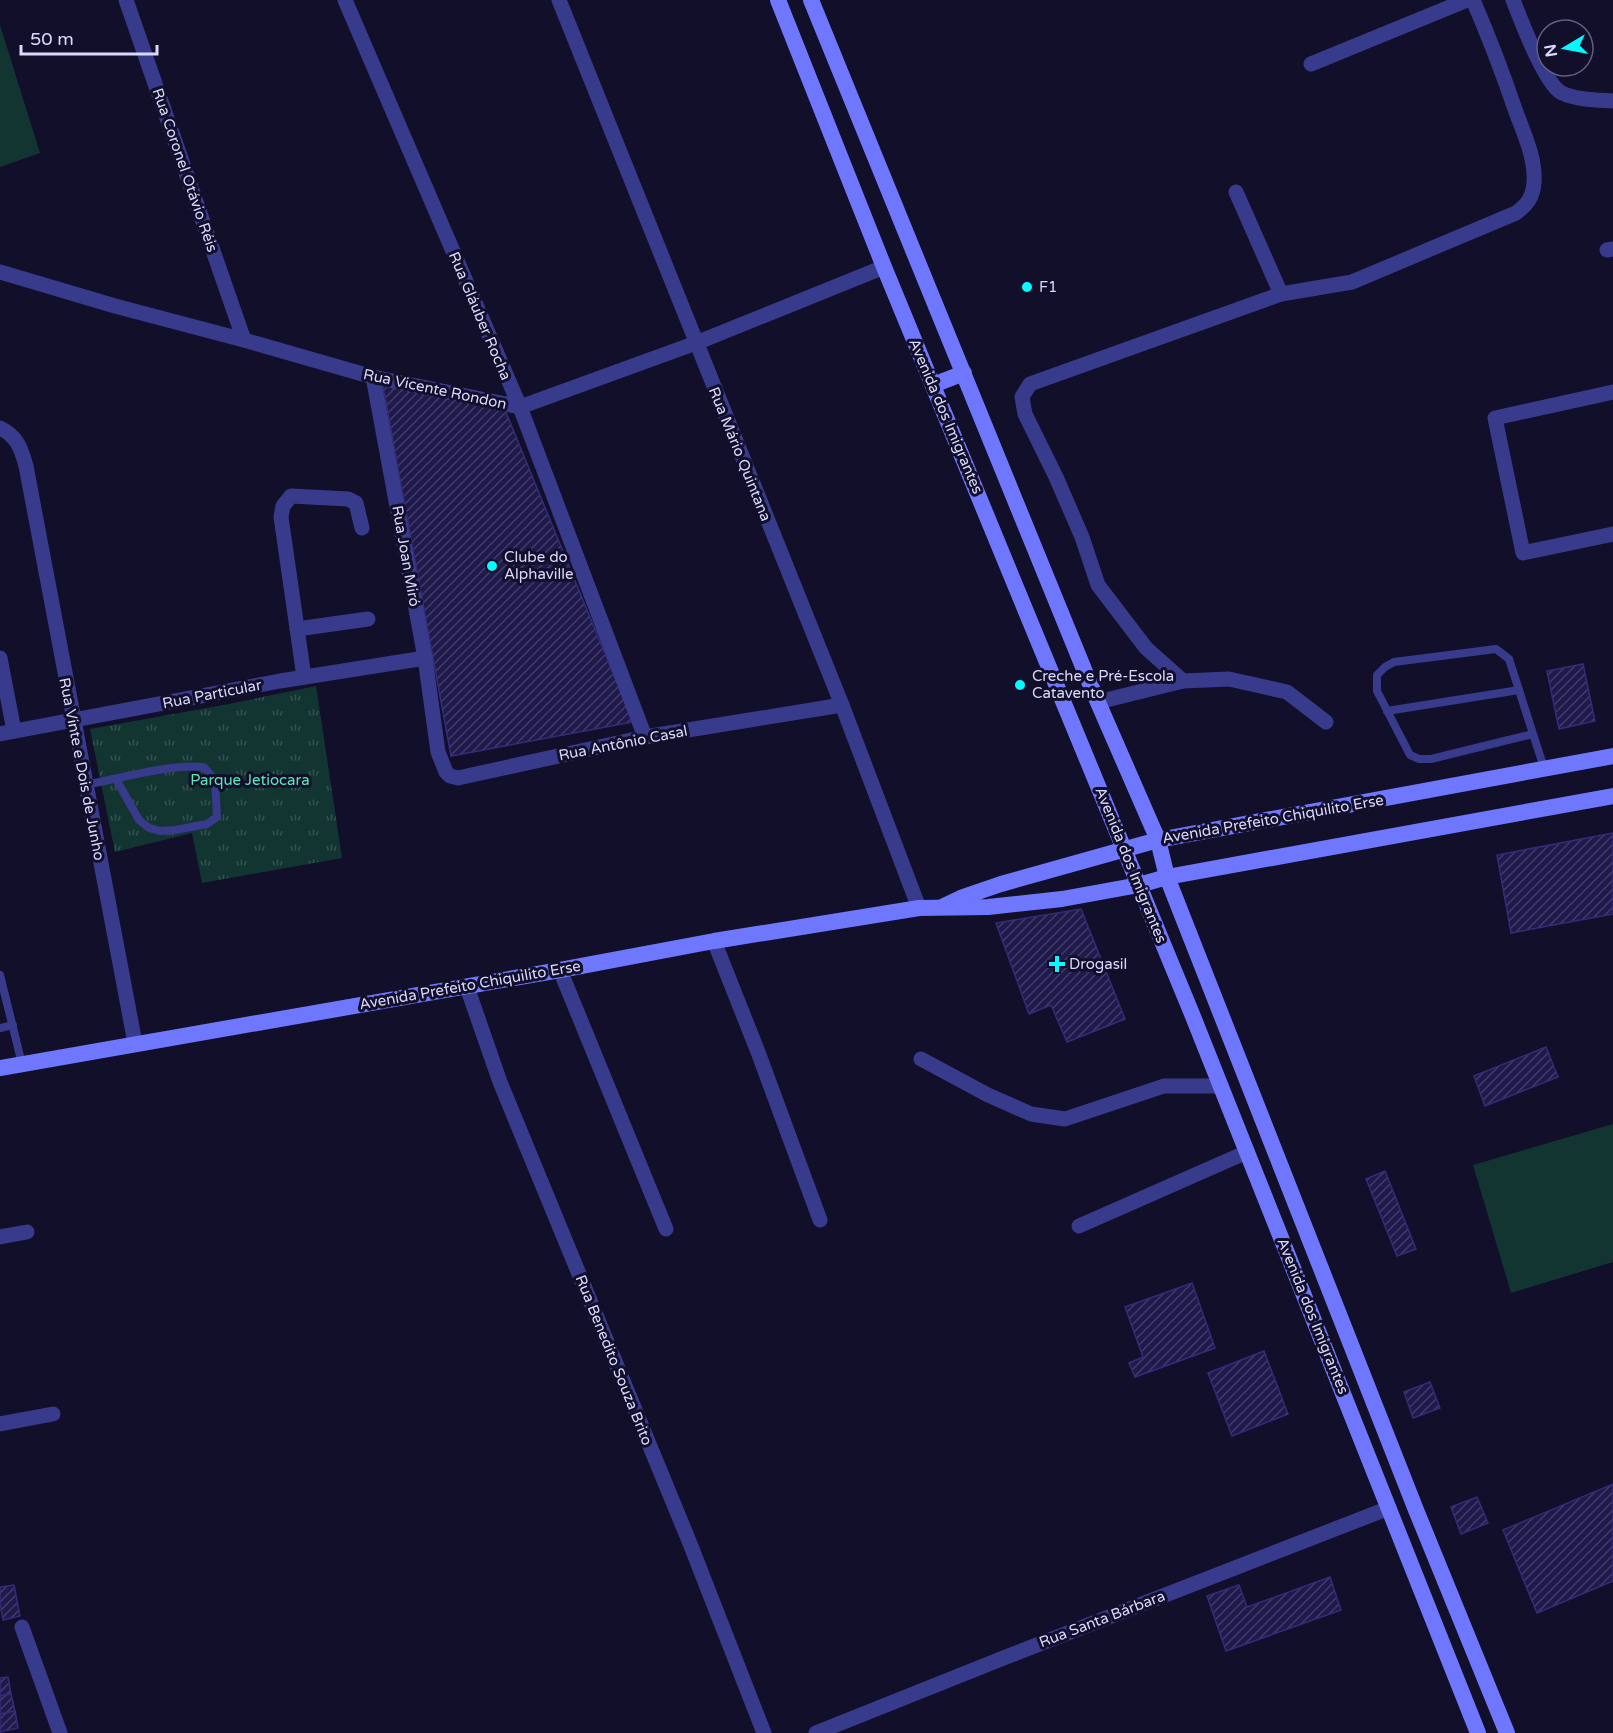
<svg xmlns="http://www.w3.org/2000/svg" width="1613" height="1733" font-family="'Varela Round',sans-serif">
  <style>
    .grass { fill: url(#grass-tufts) }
    .pitch { fill: #123531 }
    .building { fill: url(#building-hatch); stroke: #342b7a; stroke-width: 1.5 }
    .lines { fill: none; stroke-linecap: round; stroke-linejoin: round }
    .service { stroke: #383b8c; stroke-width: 8 }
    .minor { stroke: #383b8c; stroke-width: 15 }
    .secondary { stroke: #6f77ff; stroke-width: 16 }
    .poi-dot { fill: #04faff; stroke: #120f2a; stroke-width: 2 }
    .labels { text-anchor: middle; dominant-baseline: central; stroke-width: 6; stroke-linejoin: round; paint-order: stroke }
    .street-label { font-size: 15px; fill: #dad8ff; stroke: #120f2a }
    .poi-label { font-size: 15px; fill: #dad8ff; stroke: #120f2a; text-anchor: start }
    .park-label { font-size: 15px; fill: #5ce7b9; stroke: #120f2a }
  </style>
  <defs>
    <pattern id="grass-tufts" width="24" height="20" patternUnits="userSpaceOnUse" patternTransform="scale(1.5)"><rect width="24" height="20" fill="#123531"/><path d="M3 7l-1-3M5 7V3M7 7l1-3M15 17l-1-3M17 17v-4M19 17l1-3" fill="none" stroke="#345250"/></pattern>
    <pattern id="building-hatch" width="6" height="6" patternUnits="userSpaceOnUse" patternTransform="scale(1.5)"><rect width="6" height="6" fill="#201a4c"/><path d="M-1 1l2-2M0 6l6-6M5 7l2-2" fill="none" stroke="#403b67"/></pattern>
  </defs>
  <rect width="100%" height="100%" fill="#120f2a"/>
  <!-- grass -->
  <polygon class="grass" points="316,686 342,858 202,883 192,833 115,852 90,729 229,704"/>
  <!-- pitch -->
  <g class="pitch">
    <polygon points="0,25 40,153 0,167"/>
    <polygon points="1613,1124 1613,1262 1511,1293 1473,1165"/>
  </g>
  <!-- building -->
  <g class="building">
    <polygon points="382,381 505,410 633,722 451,756"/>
    <polygon points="1583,664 1595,721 1559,729 1547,671"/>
    <polygon points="1613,833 1613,914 1511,933 1497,855"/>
    <polygon points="1081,909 1125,1019 1067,1042 1051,1005 1029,1014 996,923"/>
    <polygon points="1546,1047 1558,1077 1485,1106 1474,1076"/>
    <polygon points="1385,1171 1416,1249 1397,1256 1366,1179"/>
    <polygon points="1192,1283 1215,1348 1135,1377 1129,1363 1143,1357 1125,1307"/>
    <polygon points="1264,1351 1288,1414 1232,1436 1208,1373"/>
    <polygon points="1430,1382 1440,1408 1413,1418 1404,1392"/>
    <polygon points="1613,1484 1613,1581 1537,1613 1503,1530"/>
    <polygon points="1477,1497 1488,1523 1461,1534 1451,1507"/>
    <polygon points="1330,1577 1341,1610 1226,1651 1207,1596 1239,1585 1247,1607"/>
    <polygon points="14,1585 20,1616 3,1620 0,1604 0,1587"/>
    <polygon points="8,1677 11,1694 0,1696 0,1678"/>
    <polygon points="11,1694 15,1711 0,1714 0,1696"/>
    <polygon points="15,1711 18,1728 0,1732 0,1714"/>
  </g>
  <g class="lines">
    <!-- service -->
    <g class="service">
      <polyline points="1387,711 1519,690"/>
      <polyline points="1533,734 1431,759 1419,759 1410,755 1377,691 1377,675 1385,667 1394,662 1496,649 1509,659 1544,768"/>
      <path d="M 85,785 C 121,778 169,764 204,767 L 215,780 L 217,817 L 207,824 L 175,830 L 160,831 L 149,828 L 139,820 L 116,779"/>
      <polyline points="0,975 22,1064"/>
      <polyline points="0,1028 13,1025"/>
    </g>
    <!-- minor -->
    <g class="minor">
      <polyline points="126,0 244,340"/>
      <polyline points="345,0 520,407 645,737"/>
      <polyline points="559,0 842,705 919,908"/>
      <path d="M 1513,0 C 1521,20 1545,85 1562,93 C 1577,100 1597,100 1613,101"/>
      <polyline points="1311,64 1467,0"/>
      <polyline points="1236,192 1281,294"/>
      <polyline points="1607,250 1613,249"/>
      <polyline points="0,272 115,306 244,340 373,377 520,407 696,343 884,267"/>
      <polyline points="373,377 425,658 438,752 446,772 450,776 458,778 645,737 842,705"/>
      <polyline points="1613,392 1495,418 1523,553 1613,534"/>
      <path d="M 0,428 C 17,436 21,448 26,466 L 135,1043"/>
      <polyline points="297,629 368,619"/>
      <polyline points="0,658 14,731"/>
      <polyline points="304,677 281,517 283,506 291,496 348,499 356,503 362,528"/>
      <path d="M 1183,681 L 1146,648 L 1098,585 L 1082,537 L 1056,477 L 1025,414 L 1022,397 L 1030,384 L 1281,294 L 1352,282 L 1516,213 C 1527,205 1533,197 1534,183 C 1536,159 1524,134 1516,112 C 1503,74 1489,37 1473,0"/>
      <polyline points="1098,702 1183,681 1229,679 1287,692 1326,722"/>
      <polyline points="0,734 280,681 425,658"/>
      <polyline points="714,941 758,1052 820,1220"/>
      <polyline points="560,970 666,1229"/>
      <polyline points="467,987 500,1082 689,1541 764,1733"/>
      <polyline points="921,1059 988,1095 1031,1114 1065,1119 1164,1086 1221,1086"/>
      <polyline points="1079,1226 1247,1152"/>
      <polyline points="0,1237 27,1232"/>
      <polyline points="0,1424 53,1414"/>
      <polyline points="22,1627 60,1733"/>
      <polyline points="816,1733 1006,1657 1389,1508"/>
    </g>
    <!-- secondary -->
    <g class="secondary">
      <polyline points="778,0 884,267 1192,1014 1478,1733"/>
      <polyline points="811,0 1090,684 1158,840 1167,877 1416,1510 1507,1733"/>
      <polyline points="933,385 964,373"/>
      <polyline points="944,906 963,897 1001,884 1158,840 1613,756"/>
      <polyline points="0,1068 560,970 714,941 919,908 988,907 1062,899 1139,885 1167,877 1613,796"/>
    </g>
  </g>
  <!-- markers -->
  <g class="poi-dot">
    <circle cx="1027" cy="287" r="6"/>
    <circle cx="492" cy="566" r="6"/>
    <circle cx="1020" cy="685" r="6"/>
    <path d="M1054 955h6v6h6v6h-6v6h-6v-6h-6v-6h6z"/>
  </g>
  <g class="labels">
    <!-- street labels -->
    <g class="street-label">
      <text transform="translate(185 170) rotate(71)">Rua Coronel Otávio Réis</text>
      <text transform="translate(480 316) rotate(67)">Rua Gláuber Rocha</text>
      <text transform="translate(435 389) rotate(12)">Rua Vicente Rondon</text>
      <text transform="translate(946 416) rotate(67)">Avenida dos Imigrantes</text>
      <text transform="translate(740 454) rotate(68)">Rua Mário Quintana</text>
      <text transform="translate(406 556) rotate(80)">Rua Joan Miró</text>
      <text transform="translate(212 694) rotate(-11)">Rua Particular</text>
      <text transform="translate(623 743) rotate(-11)">Rua Antônio Casal</text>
      <text transform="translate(82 769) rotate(79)">Rua Vinte e Dois de Junho</text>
      <text transform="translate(1273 819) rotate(-10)">Avenida Prefeito Chiquilito Erse</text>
      <text transform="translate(1131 865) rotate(68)">Avenida dos Imigrantes</text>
      <text transform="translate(470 985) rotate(-10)">Avenida Prefeito Chiquilito Erse</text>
      <text transform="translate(1313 1316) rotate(68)">Avenida dos Imigrantes</text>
      <text transform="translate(614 1360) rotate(68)">Rua Benedito Souza Brito</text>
      <text transform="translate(1102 1619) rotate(-21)">Rua Santa Bárbara</text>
    </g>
    <!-- poi labels -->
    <g class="poi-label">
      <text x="1039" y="287">F1</text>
      <text x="504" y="557">Clube do<tspan x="504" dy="17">Alphaville</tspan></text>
      <text x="1032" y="676">Creche e Pré-Escola<tspan x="1032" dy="17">Catavento</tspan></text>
      <text x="1069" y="964">Drogasil</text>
    </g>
    <!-- park labels -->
    <g class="park-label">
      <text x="250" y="780">Parque Jetiocara</text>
    </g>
  </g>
  <!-- north arrow -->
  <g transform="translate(1565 48) rotate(260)"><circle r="28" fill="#120f2a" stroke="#625f7f" stroke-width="1.5"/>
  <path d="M0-4.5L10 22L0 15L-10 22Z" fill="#04faff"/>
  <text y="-9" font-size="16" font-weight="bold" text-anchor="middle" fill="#dad8ff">N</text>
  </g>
  <!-- scale -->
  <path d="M21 45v9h136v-9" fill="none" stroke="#dad8ff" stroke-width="3"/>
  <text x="30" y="45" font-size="18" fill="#dad8ff" stroke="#120f2a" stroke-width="4.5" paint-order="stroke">50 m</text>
</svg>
